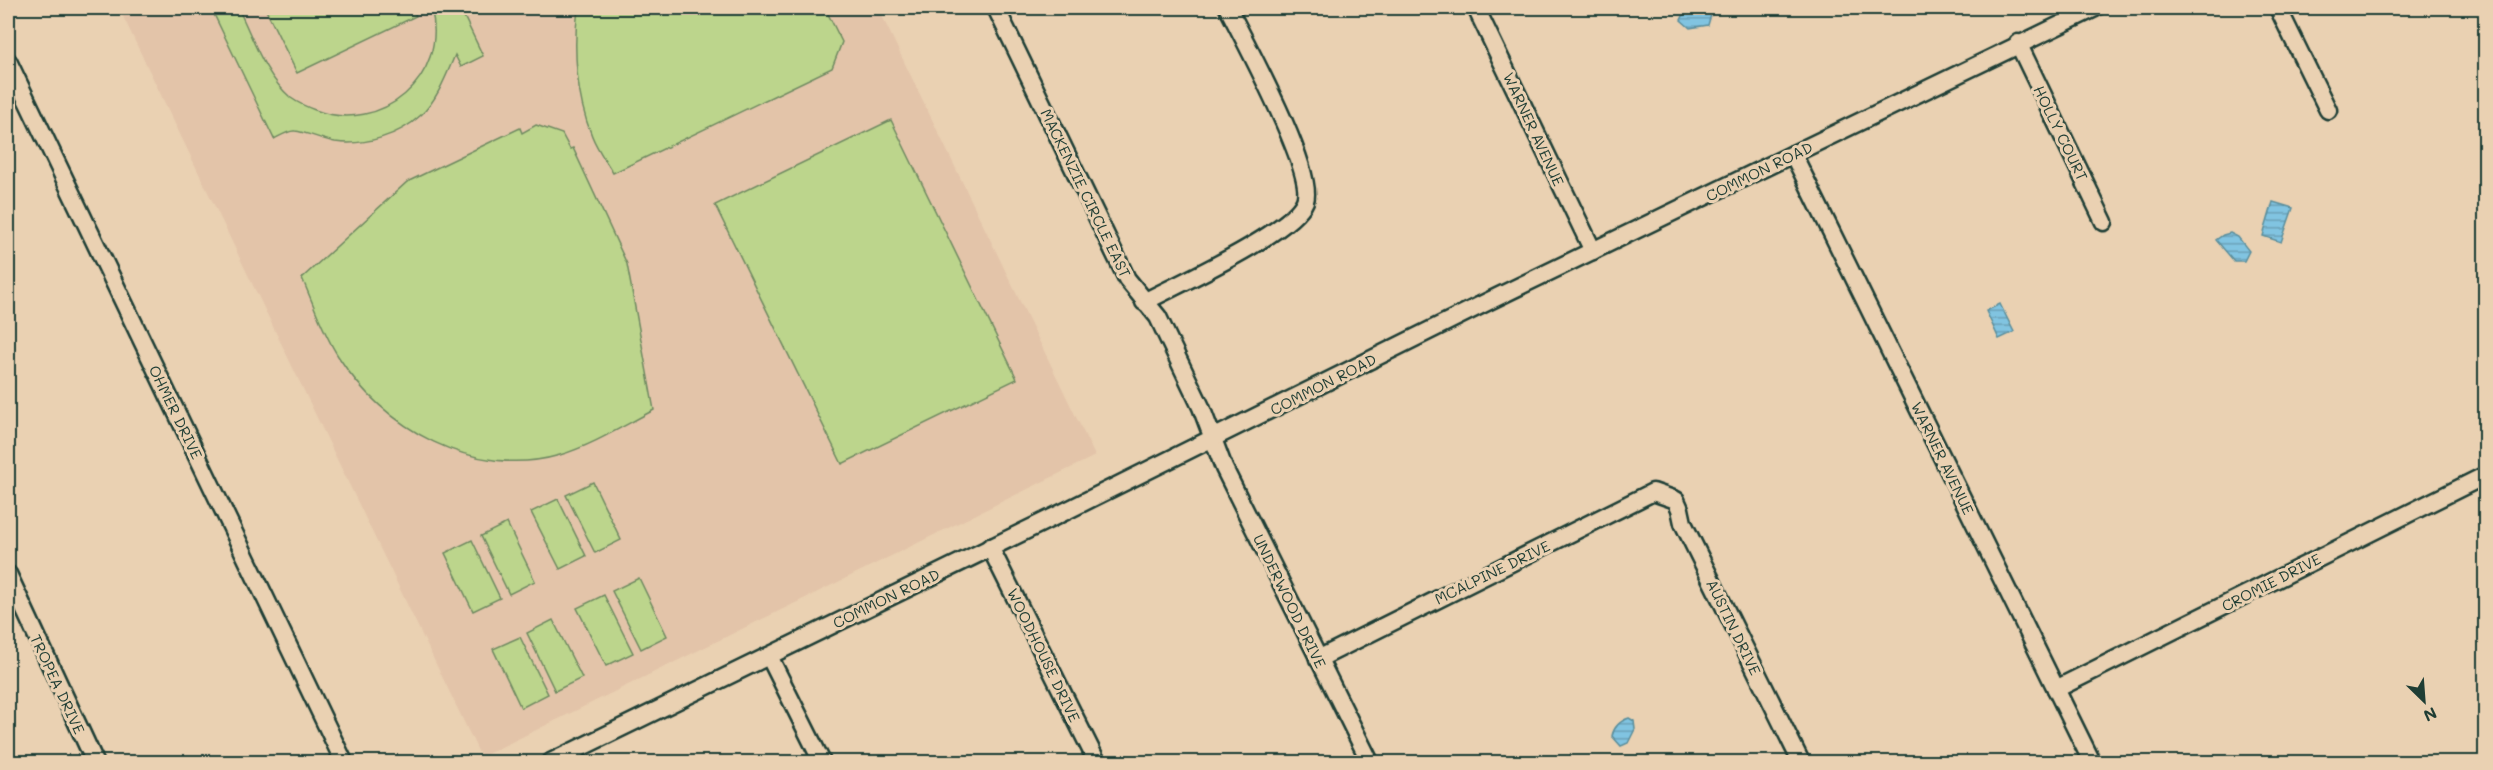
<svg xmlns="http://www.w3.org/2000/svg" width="2493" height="770" font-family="Mali,sans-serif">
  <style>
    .built { fill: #e3c4a9 }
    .green { fill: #bcd58c; stroke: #6e8960; stroke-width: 1.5 }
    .water { fill: url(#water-rules); stroke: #5a8e9c; stroke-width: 1.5 }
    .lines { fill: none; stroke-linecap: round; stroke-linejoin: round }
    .street-casing { stroke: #1f3d34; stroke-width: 21 }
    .street { stroke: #ead1b2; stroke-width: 16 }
    .labels { text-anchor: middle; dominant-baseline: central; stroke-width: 6; stroke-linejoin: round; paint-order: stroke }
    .street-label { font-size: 15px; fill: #1f3d34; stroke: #ead1b2 }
  </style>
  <defs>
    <pattern id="water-rules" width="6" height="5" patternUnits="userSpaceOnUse" patternTransform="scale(1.5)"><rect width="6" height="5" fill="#81c4e1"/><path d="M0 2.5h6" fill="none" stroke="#69a0b7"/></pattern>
  </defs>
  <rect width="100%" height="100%" fill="#ead1b2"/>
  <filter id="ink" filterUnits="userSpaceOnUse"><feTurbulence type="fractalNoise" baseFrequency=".0167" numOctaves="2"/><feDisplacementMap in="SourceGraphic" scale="12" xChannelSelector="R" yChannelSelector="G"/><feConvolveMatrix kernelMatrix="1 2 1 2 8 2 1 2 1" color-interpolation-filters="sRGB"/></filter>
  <g filter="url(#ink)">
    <!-- built -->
    <polygon class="built" points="119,8 878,8 1095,456 481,757"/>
    <!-- green -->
    <g class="green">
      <path d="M 211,8 L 238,8 C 253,38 264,75 291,98 C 298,103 307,107 315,110 C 381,135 450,77 431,8 L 460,8 L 483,56 L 461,67 L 455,55 C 446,76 437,100 421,115 C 399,136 364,146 335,142 C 323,140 306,132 295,131 C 289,130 280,136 274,139 Z"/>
      <polygon points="265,8 412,8 416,16 297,73"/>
      <path d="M 578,8 L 825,8 L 842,42 L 832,68 L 613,173 C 606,161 597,149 592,136 C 576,97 573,49 578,8 Z"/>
      <polygon points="891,120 1017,379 842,464 715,205"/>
      <path d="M 536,125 L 562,134 L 570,149 L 573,148 L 627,264 L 654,410 C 623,426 593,445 560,455 C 474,480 383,428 338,356 C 323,333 313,303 302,278 L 407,182 L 520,128 L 522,133 Z"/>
      <polygon points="593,482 621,540 595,553 566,495"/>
      <polygon points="558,499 586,556 560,569 531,512"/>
      <polygon points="507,523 535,581 509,594 481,536"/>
      <polygon points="472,540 500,598 473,611 445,553"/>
      <polygon points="639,578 667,636 641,649 612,591"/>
      <polygon points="604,595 633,653 606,666 577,608"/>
      <polygon points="553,620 582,678 555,691 527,633"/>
      <polygon points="520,637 548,694 521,708 493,649"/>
    </g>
    <!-- water -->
    <g class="water">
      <polygon points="1687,8 1713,8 1708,25 1690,28 1681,20"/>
      <polygon points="2273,202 2293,208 2281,242 2263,236"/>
      <polygon points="2230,233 2238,237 2249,251 2244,261 2234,261 2216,240 2223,235"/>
      <polygon points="2000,304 2014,332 1999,339 1986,311"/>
      <path d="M 1629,718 L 1634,721 L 1635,729 L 1628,743 L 1621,746 L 1612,736 C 1614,726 1620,721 1629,718 Z"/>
    </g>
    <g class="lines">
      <defs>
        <g id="street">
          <polyline points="996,8 1127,279 1158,317 1167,336 1201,407 1224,468 1370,762"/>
          <polyline points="1476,8 1593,251"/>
          <polyline points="2278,8 2328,110"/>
          <polyline points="2018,43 2104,222"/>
          <polyline points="8,61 344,762"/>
          <polyline points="1793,154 2092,762"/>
          <path d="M 1144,302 C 1178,284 1292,233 1305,201 C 1316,172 1244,40 1228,8"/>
          <polyline points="990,547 1097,762"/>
          <polyline points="8,574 95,762"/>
          <polyline points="769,656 822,762"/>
          <polyline points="1318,659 1653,492 1676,500 1680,509 1683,523 1801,762"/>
          <polyline points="2056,689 2486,475"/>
          <polyline points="551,762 1068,510 1489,301 2095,8"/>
        </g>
      </defs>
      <!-- street casing -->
      <use href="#street" class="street-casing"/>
      <!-- street -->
      <use href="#street" class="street"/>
    </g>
  </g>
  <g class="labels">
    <!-- street labels -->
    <g class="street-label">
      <text transform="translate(1534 129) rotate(65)">WARNER AVENUE</text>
      <text transform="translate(2061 133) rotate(64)">HOLLY COURT</text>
      <text transform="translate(1759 171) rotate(-26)">COMMON ROAD</text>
      <text transform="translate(1086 193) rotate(64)">MACKENZIE CIRCLE EAST</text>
      <text transform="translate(1323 384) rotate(-27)">COMMON ROAD</text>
      <text transform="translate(176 412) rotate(64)">OHMER DRIVE</text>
      <text transform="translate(1943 458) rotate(64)">WARNER AVENUE</text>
      <text transform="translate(1492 572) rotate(-26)">MCALPINE DRIVE</text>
      <text transform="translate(2271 582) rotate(-27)">CROMIE DRIVE</text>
      <text transform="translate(886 598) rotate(-26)">COMMON ROAD</text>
      <text transform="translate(1290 601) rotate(64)">UNDERWOOD DRIVE</text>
      <text transform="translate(1734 627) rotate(64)">AUSTIN DRIVE</text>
      <text transform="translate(1044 655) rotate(64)">WOODHOUSE DRIVE</text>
      <text transform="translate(58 684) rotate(65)">TROPEA DRIVE</text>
    </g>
  </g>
  <!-- margin -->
  <rect width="2493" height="770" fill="none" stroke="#ead1b2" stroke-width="30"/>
  <rect x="15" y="15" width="2463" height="740" fill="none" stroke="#1f3d34" stroke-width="2" filter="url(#ink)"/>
  <!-- north arrow -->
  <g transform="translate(2424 701) rotate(155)" stroke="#ead1b2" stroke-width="4.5" paint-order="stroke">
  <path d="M0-4.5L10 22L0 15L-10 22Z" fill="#1f3d34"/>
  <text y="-9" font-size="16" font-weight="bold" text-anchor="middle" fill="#1f3d34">N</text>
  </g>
</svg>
